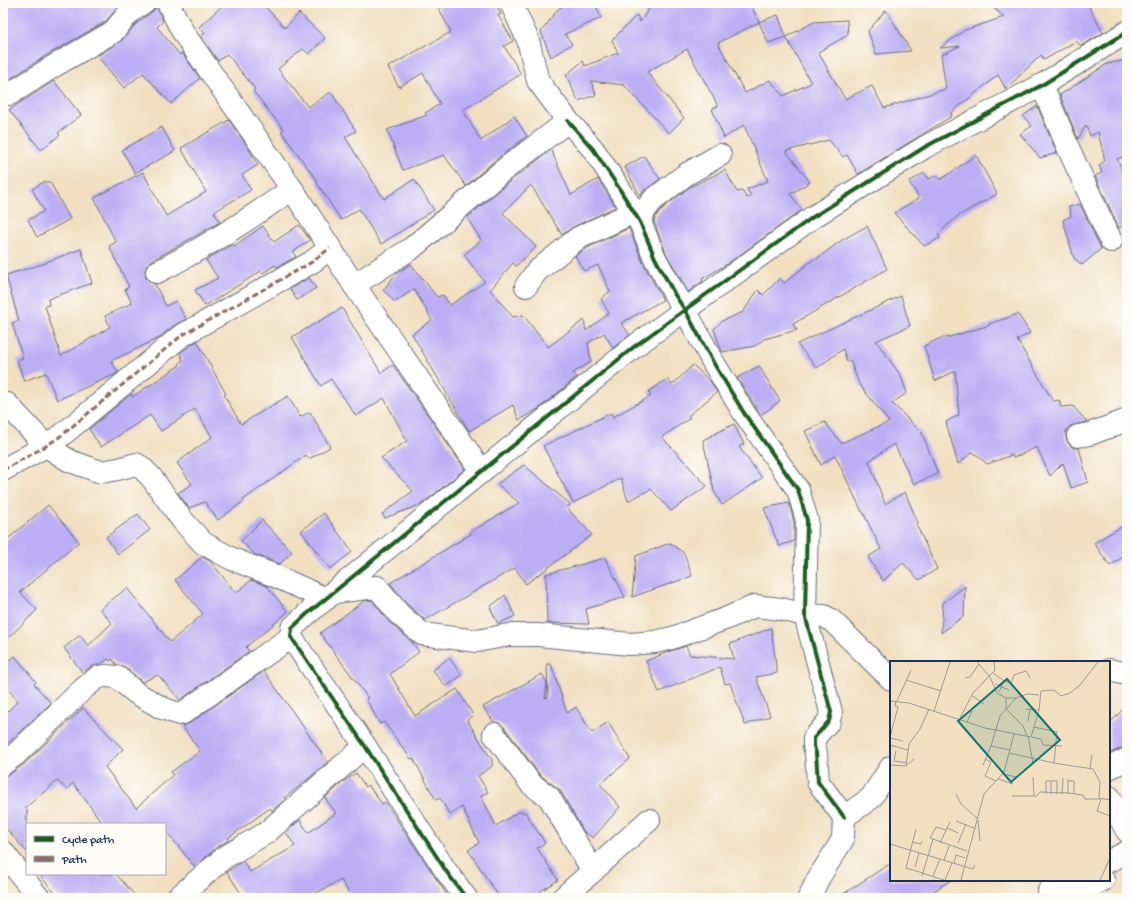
<svg xmlns="http://www.w3.org/2000/svg" width="1130" height="901" font-family="'Gochi Hand',sans-serif">
  <style>
    .building { fill: #bbaef4 }
    .lines { fill: none; stroke-linecap: round; stroke-linejoin: round }
    .minor-casing { stroke: #666d80; stroke-width: 24 }
    .minor { stroke: #fff; stroke-width: 22 }
    .quiet { stroke: #8d6e63; stroke-width: 3; stroke-dasharray: 6 3; stroke-linecap: butt }
    .cycleway-casing { stroke: #fdfcf7; stroke-width: 6 }
    .cycleway { stroke: #1b5e20; stroke-width: 4 }
    .inset-road { fill: none; stroke: #9b9999; stroke-width: 1 }
    .view { fill: #0f766e; fill-opacity: 0.15; stroke: #0f766e; stroke-width: 2 }
    .inset-edge { fill: none; stroke: #1b2f5e; stroke-width: 2 }
  </style>
  <rect width="100%" height="100%" fill="#fdfcf7"/>
  <filter id="ink" filterUnits="userSpaceOnUse"><feTurbulence type="fractalNoise" baseFrequency=".025" numOctaves="2"/><feDisplacementMap in="SourceGraphic" scale="8" xChannelSelector="R" yChannelSelector="G"/><feConvolveMatrix kernelMatrix="1 2 1 2 8 2 1 2 1" color-interpolation-filters="sRGB"/></filter>
  <filter id="wash" filterUnits="userSpaceOnUse"><feTurbulence type="fractalNoise" baseFrequency=".012" numOctaves="4" result="noise"/><feDisplacementMap in="SourceGraphic" scale="16" xChannelSelector="R" yChannelSelector="G"/><feGaussianBlur stdDeviation="0.9" result="paint"/><feColorMatrix in="noise" values="0 0 0 0 0 0 0 0 0 0 0 0 0 0 0 0 0 1.4 0 .05"/><feComposite in="paint" operator="in"/></filter>
  <g filter="url(#wash)">
    <rect width="100%" height="100%" fill="#f1dfc0"/>
    <g id="blocks">
      <!-- building -->
      <g class="building">
        <polygon points="3,3 122,3 105,22 47,55 10,79 3,70"/>
        <polygon points="225,3 262,3 285,28 299,13 325,38 309,54 303,49 278,69 308,107 331,92 356,131 345,137 384,199 414,179 434,210 381,244 359,209 341,220 317,183 318,182 281,131 284,130 253,91 255,89 227,54 218,61 201,36 205,33 199,27"/>
        <polygon points="436,3 495,3 501,14 498,15 513,41 504,46 521,74 463,110 481,141 514,116 527,136 493,162 466,186 444,155 403,170 387,130 427,115 425,113 440,104 423,73 399,87 388,67 451,32"/>
        <polygon points="568,3 595,3 601,18 565,34 572,44 551,57 541,32 558,9"/>
        <polygon points="653,3 750,3 759,22 718,43 745,93 770,80 783,96 811,83 786,37 814,22 847,20 848,35 818,52 845,99 872,86 884,108 946,89 941,55 960,46 940,48 965,30 1004,17 988,3 1087,3 1103,33 1081,46 1076,41 1044,60 1041,55 1006,89 998,75 951,113 952,116 858,174 847,155 843,157 829,140 786,151 810,182 790,194 802,210 727,264 702,279 703,281 688,292 666,253 654,222 656,216 662,209 688,188 725,170 737,192 742,191 747,198 751,196 747,189 768,181 744,125 724,138 712,109 718,106 687,49 647,72 684,118 669,133 624,85 591,81 596,95 578,101 566,75 583,61 585,66 618,53 612,40 637,15 640,22"/>
        <polygon points="156,5 163,21 157,27 180,55 182,53 200,78 171,104 143,73 124,88 97,56 122,40 137,23 154,10"/>
        <polygon points="886,10 911,51 876,54 868,31"/>
        <polygon points="778,15 786,37 768,43 759,22"/>
        <polygon points="1127,60 1127,155 1117,159 1127,179 1127,223 1119,228 1095,176 1102,173 1099,165 1105,161 1098,132 1090,136 1086,125 1078,139 1060,95 1107,64"/>
        <polygon points="54,81 81,115 58,133 60,135 41,150 9,110"/>
        <polygon points="1037,106 1057,153 1040,158 1020,134 1032,126 1023,116"/>
        <polygon points="229,120 247,146 258,165 242,175 251,190 214,212 220,222 151,261 147,265 145,271 146,278 150,282 155,284 166,306 176,301 186,319 173,326 159,338 111,361 118,372 116,374 57,400 46,373 24,381 17,360 23,358 12,323 19,321 6,275 46,263 46,262 81,249 92,283 48,299 49,305 45,306 61,356 110,327 105,316 132,303 125,289 129,287 109,246 116,242 94,198 143,172 166,216 206,192 181,148"/>
        <polygon points="162,127 175,151 135,173 122,150"/>
        <polygon points="551,150 571,195 598,179 616,207 573,227 562,235 531,185 503,213 536,247 516,266 513,263 490,290 513,317 523,315 548,347 584,320 586,331 609,313 601,299 610,291 598,265 584,271 575,256 585,249 629,228 643,263 663,300 621,323 630,335 613,348 604,333 588,343 591,362 573,373 577,377 538,409 519,420 513,405 469,431 412,334 432,320 414,289 395,302 383,290 397,273 411,264 437,297 443,295 450,305 485,282 464,255 481,240 467,218 509,182"/>
        <polygon points="976,155 997,194 958,216 938,234 940,238 924,246 894,213 919,198 909,182 924,173 929,179 936,175 940,180"/>
        <polygon points="644,156 660,179 645,190 640,196 625,167"/>
        <polygon points="44,182 50,182 70,219 37,237 28,220 44,211 32,189"/>
        <polygon points="1080,204 1101,249 1082,265 1074,258 1063,220 1071,216 1069,207"/>
        <polygon points="299,225 310,240 293,252 296,257 277,267 275,265 263,273 261,271 205,306 195,290 218,278 206,260 233,244 234,246 263,226 274,242"/>
        <polygon points="867,226 887,269 793,324 797,330 764,339 755,346 722,352 714,329 722,321 743,312 758,290 763,295 780,278 784,283 814,259 815,260 842,240"/>
        <polygon points="309,278 316,288 297,300 290,289"/>
        <polygon points="901,296 910,326 876,341 901,376 907,393 892,403 922,433 938,474 914,484 894,444 869,461 885,504 905,492 918,523 916,524 937,569 919,580 903,563 883,581 868,557 881,549 863,512 862,512 835,455 821,465 805,431 825,422 841,443 889,422 859,384 850,360 847,362 843,349 817,368 797,344"/>
        <polygon points="342,308 381,373 393,365 465,469 422,504 385,518 382,514 413,491 381,458 407,441 384,398 356,416 331,379 321,386 292,337"/>
        <polygon points="1018,314 1030,333 1017,340 1053,401 1059,400 1061,407 1073,406 1087,422 1070,426 1066,431 1066,438 1069,444 1073,448 1079,448 1088,482 1071,488 1063,463 1050,476 1037,447 1013,458 1012,455 987,464 973,452 958,464 946,422 959,415 955,371 935,381 924,346 945,336 946,338 990,325 989,324"/>
        <polygon points="197,341 226,394 224,395 241,424 288,396 300,417 310,412 330,447 309,459 306,455 243,500 244,501 218,520 205,502 189,508 178,493 192,484 177,463 212,437 195,409 161,431 150,415 101,447 89,429 131,394 132,397 180,365 179,363 183,360 180,353"/>
        <polygon points="693,365 710,381 717,392 688,416 690,418 662,437 707,486 671,511 651,489 628,501 621,478 573,503 543,446 611,413 613,417 651,396 648,392 667,379 672,385"/>
        <polygon points="759,366 780,401 761,415 737,378"/>
        <polygon points="734,424 744,444 739,447 762,478 722,505 714,491 703,440"/>
        <polygon points="524,465 571,505 566,507 592,535 526,584 515,568 425,620 408,605 390,583 471,534 470,532 519,503 497,484"/>
        <polygon points="789,503 794,522 794,541 779,546 764,508"/>
        <polygon points="48,505 79,542 20,592 37,610 3,643 3,543"/>
        <polygon points="324,513 352,552 330,569 301,531"/>
        <polygon points="138,514 150,530 118,554 106,537"/>
        <polygon points="262,520 292,552 280,564 254,554 241,541"/>
        <polygon points="1127,524 1127,554 1110,566 1094,543 1107,535"/>
        <polygon points="670,543 684,553 692,576 632,597 636,556"/>
        <polygon points="202,557 210,561 236,593 251,580 267,586 288,612 246,647 249,651 180,700 158,675 142,682 125,667 116,664 112,659 110,661 108,659 101,664 90,667 83,673 64,648 80,635 88,646 112,623 100,609 127,588 170,642 203,614 175,580"/>
        <polygon points="605,558 625,597 586,609 589,624 547,623 546,574"/>
        <polygon points="965,586 964,616 941,633 943,603"/>
        <polygon points="505,595 515,616 498,624 490,607"/>
        <polygon points="372,600 389,622 411,641 419,652 390,674 415,716 457,689 473,715 467,720 492,760 492,766 478,776 488,792 481,796 496,826 518,812 525,812 545,843 537,848 558,880 530,898 500,898 468,850 479,843 462,807 450,815 440,798 436,800 413,758 411,759 384,722 380,724 366,699 368,698 320,633 364,601"/>
        <polygon points="771,628 777,673 756,677 770,716 745,725 730,683 725,684 720,667 659,692 646,661 668,652 686,646 690,655 734,659 730,644"/>
        <polygon points="15,656 36,682 34,684 51,703 3,748 3,716 18,701 3,683 3,665"/>
        <polygon points="449,658 462,675 446,687 433,670"/>
        <polygon points="547,664 551,664 567,713 576,707 592,733 608,722 630,759 600,784 620,807 593,838 584,832 560,790 540,775 504,727 499,723 494,722 483,707 542,674 547,683 545,698 548,697"/>
        <polygon points="264,671 328,762 301,785 284,798 285,799 272,811 270,808 228,838 229,840 217,847 195,867 166,831 165,832 165,824 103,824 73,783 67,789 57,781 25,808 27,810 27,852 3,825 3,776 10,774 24,764 83,708 123,749 105,767 136,808 173,775 171,772 200,751 182,726 190,723"/>
        <polygon points="1127,705 1127,747 1121,748 1109,754 1109,724"/>
        <polygon points="356,773 366,787 368,785 382,804 385,802 449,898 352,898 341,880 307,898 244,898 227,872 243,861 250,872 295,846 286,832 300,820 308,833 336,813 325,798 343,782"/>
        <polygon points="891,863 891,880 951,880 923,898 837,898"/>
        <polygon points="39,874 116,874 137,898 59,898"/>
      </g>
    </g>
  </g>
  <g filter="url(#ink)">
    <use href="#blocks" fill-opacity="0" stroke="#666d80" stroke-width="1"/>
    <g class="lines">
      <defs>
        <g id="minor">
          <polyline points="168,3 184,34 292,189 354,285 482,472"/>
          <polyline points="1042,85 1070,152 1111,241"/>
          <polyline points="10,94 54,66 113,32 128,14 136,7 144,3"/>
          <polyline points="568,121 593,149 617,185 640,222 655,258 675,295 685,310 713,362 744,413 798,490 807,520 805,615 831,712 829,721 814,738 814,746 816,753 818,782 844,817"/>
          <polyline points="640,222 645,210 653,200 685,175 720,155"/>
          <path d="M 157,272 C 205,248 248,220 292,189"/>
          <polyline points="354,285 412,248 501,172 568,121 538,81 528,40 511,3"/>
          <polyline points="526,286 537,271 578,238 634,212"/>
          <polyline points="7,404 46,446 70,461 101,472 118,469 136,464 141,467 151,477 183,521 203,543 232,559 273,575 326,599"/>
          <polyline points="1078,436 1090,434 1127,420"/>
          <polyline points="3,470 46,446 62,435 181,336 312,262 330,248"/>
          <polyline points="334,592 377,587 399,614 422,634 477,641 509,635 538,635 630,644 655,642 672,638 725,619 755,606 781,609 805,615 824,616 831,620 891,679"/>
          <polyline points="1109,670 1127,674"/>
          <polyline points="494,734 531,784 549,797 593,871"/>
          <polyline points="3,764 15,755 82,690 98,677 106,676 117,677 136,693 162,708 179,714 183,713 291,637"/>
          <polyline points="1109,768 1127,759"/>
          <polyline points="1109,797 1127,831"/>
          <polyline points="3,852 39,898"/>
          <polyline points="1109,861 1127,852"/>
          <polyline points="1049,891 1072,880"/>
          <polyline points="177,898 225,857 266,833 365,746"/>
          <polyline points="466,898 446,871 365,746 291,637 292,628 307,614 635,346 813,217 925,147 1042,85 1127,32"/>
          <polyline points="563,898 649,820"/>
          <polyline points="809,898 818,879 843,839 844,817 871,798 891,767"/>
          <polyline points="1068,898 1103,880"/>
        </g>
      </defs>
      <!-- minor casing -->
      <use href="#minor" class="minor-casing"/>
      <!-- minor -->
      <use href="#minor" class="minor"/>
      <!-- quiet -->
      <polyline class="quiet" points="3,470 46,446 62,435 181,336 312,262 330,248"/>
      <defs>
        <g id="cycleway">
          <polyline points="568,121 593,149 617,185 640,222 655,258 675,295 685,310 713,362 744,413 798,490 807,520 805,615 831,712 829,721 814,738 814,746 816,753 818,782 844,817"/>
          <polyline points="466,898 446,871 365,746 291,637 292,628 307,614 635,346 813,217 925,147 1042,85 1127,32"/>
        </g>
      </defs>
      <!-- cycleway casing -->
      <use href="#cycleway" class="cycleway-casing"/>
      <!-- cycleway -->
      <use href="#cycleway" class="cycleway"/>
    </g>
  </g>
  <!-- overview -->
  <g transform="translate(890 661)">
    <rect width="220" height="220" fill="#f1dfc0"/>
    <path class="inset-road" d="M 87,1 L 100,16 L 107,32 L 116,37 L 116,48 L 133,65 L 137,75M 103,12 L 114,20 L 109,31M 75,17 L 80,16 L 89,3M 16,19 L 51,30M 115,20 L 121,22 L 124,14 L 136,10 L 140,17M 105,23 L 119,29M 81,34 L 94,43M 116,37 L 126,37 L 137,33 L 149,34M 0,40 L 19,42 L 95,67 L 141,76 L 149,49 L 151,30 L 164,29 L 171,35 L 180,32 L 190,24 L 208,1M 7,40 L 21,9M 135,48 L 149,49M 44,50 L 60,1M 69,59 L 83,32 L 105,9 L 104,1M 138,60 L 140,48M 77,61 L 82,50M 144,66 L 167,71 L 164,102 L 203,108 L 210,121 L 209,137 L 220,139M 138,75 L 143,102M 0,76 L 8,46 L 5,45 L 6,40M 142,76 L 151,78 L 153,84 L 172,85M 0,77 L 13,80M 0,84 L 18,89M 101,85 L 110,55 L 126,37M 6,90 L 4,100 L 17,102M 119,92 L 164,102M 95,98 L 101,101 L 95,115 L 106,120M 0,104 L 16,105 L 24,98M 93,104 L 101,85 L 120,89M 16,105 L 19,83 L 30,68 L 39,48M 200,107 L 202,94M 113,113 L 126,116M 143,116 L 144,134M 108,118 L 123,123M 178,118 L 178,132M 178,120 L 184,120 L 184,133M 66,133 L 71,143 L 87,157M 156,133 L 156,120 L 167,120 L 167,133M 161,133 L 161,120M 172,133 L 173,117M 122,135 L 147,135 L 150,131 L 178,132 L 193,134 L 195,138 L 210,138M 211,138 L 207,150 L 220,155M 88,159 L 90,180M 66,160 L 84,167M 57,167 L 68,172M 26,168 L 16,207 L 33,212M 56,169 L 46,166 L 40,177 L 77,190M 22,181 L 31,183 L 32,180M 50,182 L 60,161M 68,182 L 76,163M 0,183 L 83,208 L 85,204M 54,199 L 59,185M 64,202 L 66,194 L 75,197M 25,206 L 29,192M 32,212 L 54,219M 32,215 L 43,178M 43,215 L 50,198M 55,219 L 62,202M 71,219 L 94,133 L 114,111 L 124,73M 210,219 L 220,197"/>
    <path class="view" d="M 117,18 L 170,79 L 121,121 L 68,60 Z"/>
    <rect width="220" height="220" class="inset-edge"/>
  </g>
  <!-- margin -->
  <rect width="1130" height="901" fill="none" stroke="#fdfcf7" stroke-width="16"/>
  <!-- legend -->
  <rect x="26" y="823" width="140" height="52" fill="#fdfcf7" stroke="#a3aaba"/>
  <rect x="34" y="836" width="20" height="6" fill="#1b5e20" stroke="#a3aaba"/>
  <text x="62" y="843" font-size="12" fill="#1b2f5e">Cycle path</text>
  <rect x="34" y="856" width="20" height="6" fill="#8d6e63" stroke="#a3aaba"/>
  <text x="62" y="863" font-size="12" fill="#1b2f5e">Path</text>
</svg>
